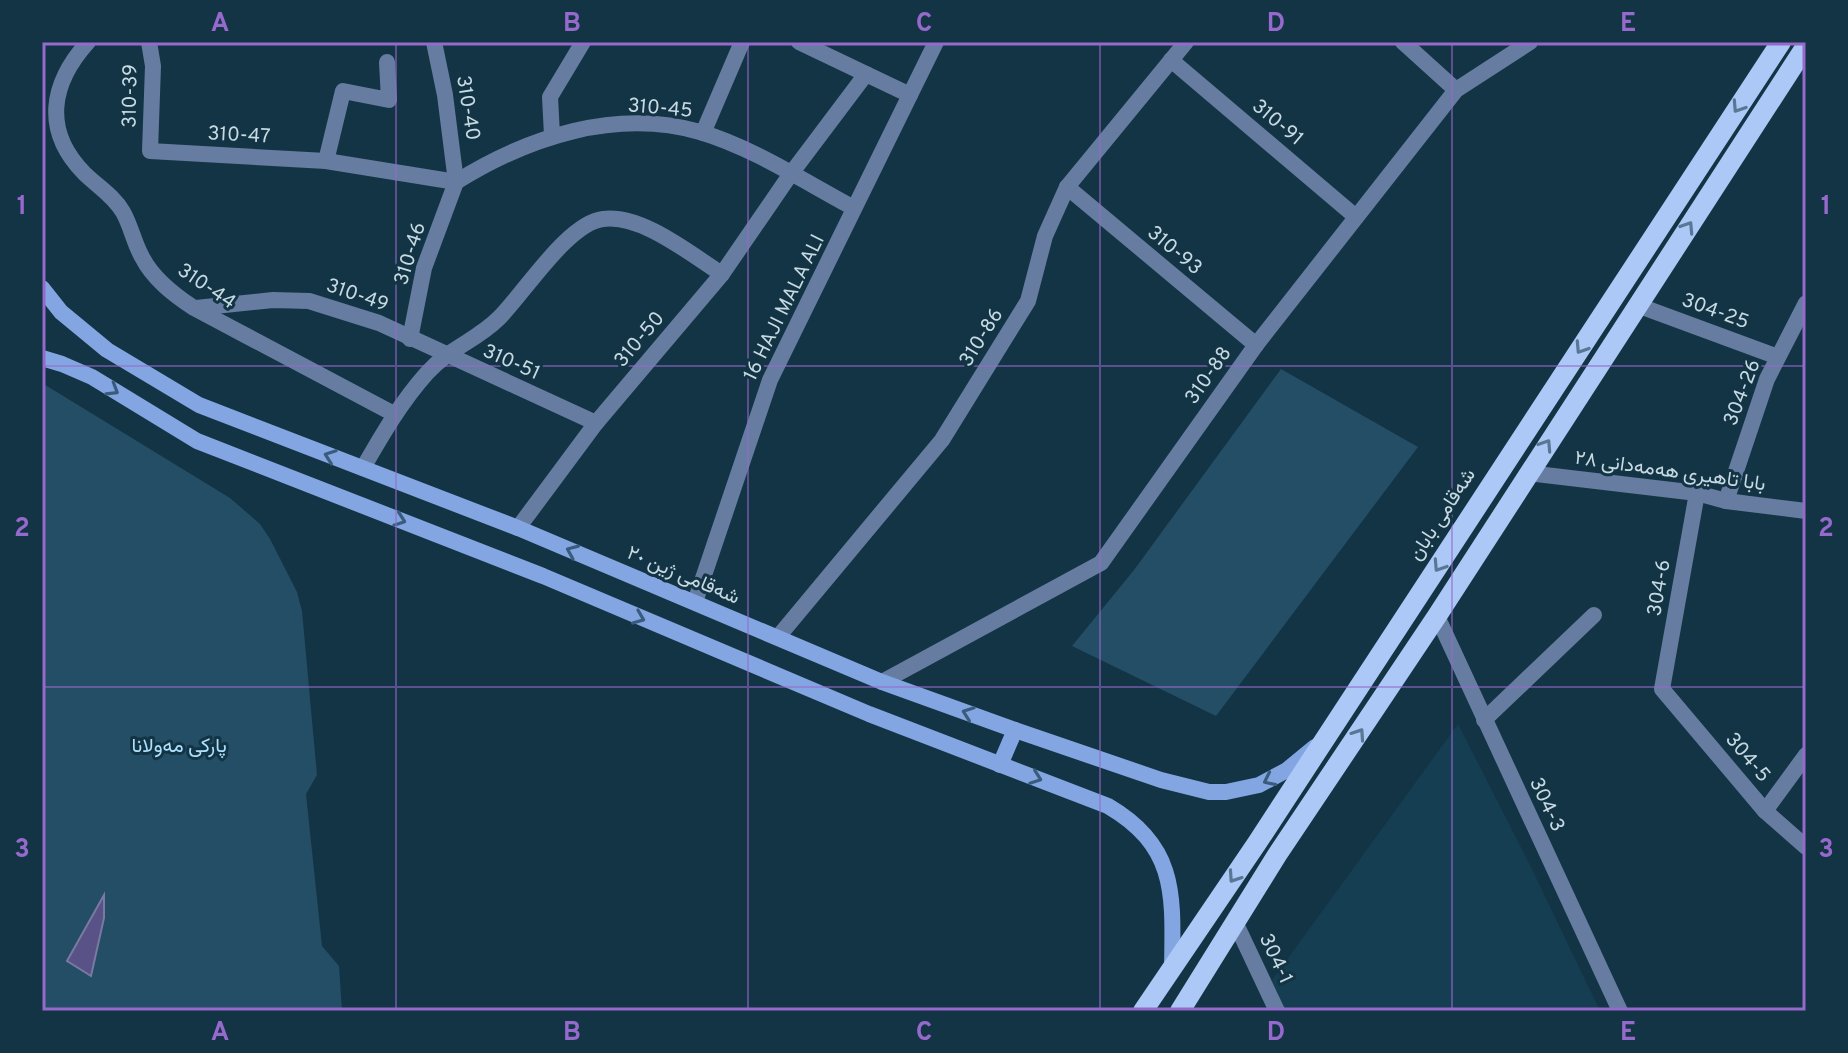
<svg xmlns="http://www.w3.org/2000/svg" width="1848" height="1053" font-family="Overpass,Vazirmatn,sans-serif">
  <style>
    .built { fill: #153e53 }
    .green { fill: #244e65 }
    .water { fill: #585286; stroke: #797aa2; stroke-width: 2 }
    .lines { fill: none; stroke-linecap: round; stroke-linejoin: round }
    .minor { stroke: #667ca1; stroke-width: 16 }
    .tertiary { stroke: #667ca1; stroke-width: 16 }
    .secondary { stroke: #83a6e3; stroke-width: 16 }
    .primary { stroke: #acc8f6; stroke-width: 20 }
    .oneway { stroke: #587794 }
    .oneway2 { stroke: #3a5c7c }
    .grid { fill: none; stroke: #9669cc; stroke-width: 2; stroke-opacity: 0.55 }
    .labels { text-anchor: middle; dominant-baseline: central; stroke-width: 6; stroke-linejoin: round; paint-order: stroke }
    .street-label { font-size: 20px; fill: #c7d9e3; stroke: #133444 }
    .park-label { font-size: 20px; fill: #ace0fd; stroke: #133444 }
    .neatline { fill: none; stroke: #9669cc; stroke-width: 3 }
    .grid-label { font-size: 26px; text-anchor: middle; font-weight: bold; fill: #9669cc }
  </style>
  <rect width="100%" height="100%" fill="#133444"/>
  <!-- built -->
  <polygon class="built" points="1458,724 1529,863 1600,1011 1277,1011 1265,990"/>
  <!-- green -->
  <g class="green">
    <polygon points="1281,369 1418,447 1216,716 1072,646 1134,570"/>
    <polygon points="42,383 230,498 260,524 270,539 297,592 302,611 317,775 306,794 322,946 339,966 342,1011 42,1011"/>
  </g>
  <!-- water -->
  <polygon class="water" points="104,895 104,918 91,976 67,961"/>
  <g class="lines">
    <!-- minor -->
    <g class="minor">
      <path d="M 88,42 C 51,83 42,130 84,173 C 97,186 113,195 123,212 C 131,226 134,243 142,257 C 153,279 174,295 194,308 L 394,414"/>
      <polyline points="149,42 153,66 150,151 326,161 456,182"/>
      <polyline points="799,42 910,95"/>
      <polyline points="1403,42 1456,90"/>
      <polyline points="1171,60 1356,217"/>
      <polyline points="703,133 742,42"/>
      <polyline points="552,135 550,97 583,42"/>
      <polyline points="326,161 343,91 389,100 387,62"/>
      <path d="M 456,182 C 528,137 616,108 700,132 C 754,148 805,182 854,208"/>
      <polyline points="1067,187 1256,345"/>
      <polyline points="1637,305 1778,357"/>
      <polyline points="196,308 273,300 309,301 379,323 596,423"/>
      <polyline points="410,339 424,268 456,182 445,95 434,42"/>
      <path d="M 363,468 C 382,435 401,402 427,373 C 449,348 476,341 499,318 C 525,292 568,223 603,219 C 642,214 690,254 722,274"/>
      <polyline points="1697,493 1662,689 1765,811 1806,847"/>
      <polyline points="1726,501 1767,379 1806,303"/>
      <polyline points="518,528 596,423 722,274 790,175 866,74"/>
      <polyline points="1437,616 1620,1011"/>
      <polyline points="778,637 942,440 1028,301 1045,236 1067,187 1186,42"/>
      <polyline points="882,682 1101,563 1256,345 1456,90 1530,42"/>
      <polyline points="1484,720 1594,615"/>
      <polyline points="1765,811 1806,755"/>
      <polyline points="1236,924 1277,1011"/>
    </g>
    <!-- tertiary -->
    <g class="tertiary">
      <polyline points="1528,473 1697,493 1726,501 1806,511"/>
      <polyline points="695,602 770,380 936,42"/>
    </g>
    <!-- secondary -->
    <g class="secondary">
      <polyline points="42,288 61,312 107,350 199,405 518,528 882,682 1015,730 1161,780 1209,792 1226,792 1259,785 1287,770 1315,747"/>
      <path d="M 42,358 L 62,364 L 92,377 L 197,441 L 543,576 L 869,714 L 1108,806 C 1178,847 1173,896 1172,969"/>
      <polyline points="1000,765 1015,730"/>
    </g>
    <!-- primary -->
    <g class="primary">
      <polyline points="1143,1011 1257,843 1781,42"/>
      <polyline points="1180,1011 1277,855 1437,616 1806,46"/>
    </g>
  </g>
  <!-- one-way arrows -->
  <defs><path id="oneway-chevron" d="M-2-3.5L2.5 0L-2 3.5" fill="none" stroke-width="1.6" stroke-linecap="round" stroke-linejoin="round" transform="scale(2)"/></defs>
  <g class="oneway">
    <use href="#oneway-chevron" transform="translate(1738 107) rotate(123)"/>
    <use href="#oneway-chevron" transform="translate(1688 227) rotate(-57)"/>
    <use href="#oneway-chevron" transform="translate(1581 348) rotate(123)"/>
    <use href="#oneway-chevron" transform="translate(1546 445) rotate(-57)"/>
    <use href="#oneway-chevron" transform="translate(1439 566) rotate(123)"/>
    <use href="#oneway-chevron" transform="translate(1359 734) rotate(-56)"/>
    <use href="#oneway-chevron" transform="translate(1234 877) rotate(124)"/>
  </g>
  <g class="oneway2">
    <use href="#oneway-chevron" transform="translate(113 390) rotate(31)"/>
    <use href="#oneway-chevron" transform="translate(330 456) rotate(-160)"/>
    <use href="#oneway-chevron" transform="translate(400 520) rotate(20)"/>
    <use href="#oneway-chevron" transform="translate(572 551) rotate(-157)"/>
    <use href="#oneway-chevron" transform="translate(639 618) rotate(22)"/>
    <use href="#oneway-chevron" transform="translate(968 713) rotate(-160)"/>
    <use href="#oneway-chevron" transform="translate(1036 778) rotate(20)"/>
    <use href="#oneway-chevron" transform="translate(1269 780) rotate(154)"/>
  </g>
  <!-- grid -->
  <path class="grid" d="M 396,42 L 396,1011M 748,42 L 748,1011M 1100,42 L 1100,1011M 1452,42 L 1452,1011M 42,366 L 1806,366M 42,687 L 1806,687"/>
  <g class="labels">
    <!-- street labels -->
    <g class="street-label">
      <text transform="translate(131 96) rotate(-89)">310-39</text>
      <text transform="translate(467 108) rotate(81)">310-40</text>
      <text transform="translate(660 109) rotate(5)">310-45</text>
      <text transform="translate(1277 123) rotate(40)">310-91</text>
      <text transform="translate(239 136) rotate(3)">310-47</text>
      <text transform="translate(1174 251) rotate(40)">310-93</text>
      <text transform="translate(411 254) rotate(-73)">310-46</text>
      <text transform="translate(206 287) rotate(34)">310-44</text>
      <text transform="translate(357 296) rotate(19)">310-49</text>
      <text transform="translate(785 308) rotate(-64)">16 HAJI MALA ALI</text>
      <text transform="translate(1715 312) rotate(20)">304-25</text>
      <text transform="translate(982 338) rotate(-58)">310-86</text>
      <text transform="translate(640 340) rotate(-50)">310-50</text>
      <text transform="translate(511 363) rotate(24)">310-51</text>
      <text transform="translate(1209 376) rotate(-55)">310-88</text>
      <text transform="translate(1743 393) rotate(-69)">304-26</text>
      <text transform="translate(1670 472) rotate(8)">بابا تاهیری هەمەدانی ٢٨</text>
      <text transform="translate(1443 515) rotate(-57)">شەقامی بابان</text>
      <text transform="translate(683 576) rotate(23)">شەقامی ژین ٢٠</text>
      <text transform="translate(1660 588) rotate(-80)">304-6</text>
      <text transform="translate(1747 758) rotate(50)">304-5</text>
      <text transform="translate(1546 805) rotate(65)">304-3</text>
      <text transform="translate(1275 959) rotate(65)">304-1</text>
    </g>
    <!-- park labels -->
    <g class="park-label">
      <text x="179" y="747">پارکی مەولانا</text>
    </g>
  </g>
  <!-- border -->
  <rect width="1848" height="1053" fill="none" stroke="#133444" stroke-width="88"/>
  <rect x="44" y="44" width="1760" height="965" class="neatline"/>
  <g class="grid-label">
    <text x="220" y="31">A</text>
    <text x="572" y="31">B</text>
    <text x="924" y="31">C</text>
    <text x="1276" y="31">D</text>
    <text x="1628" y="31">E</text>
    <text x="22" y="214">1</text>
    <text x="1826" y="214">1</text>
    <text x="22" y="536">2</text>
    <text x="1826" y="536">2</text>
    <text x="22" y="857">3</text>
    <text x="1826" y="857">3</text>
    <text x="220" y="1040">A</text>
    <text x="572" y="1040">B</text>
    <text x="924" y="1040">C</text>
    <text x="1276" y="1040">D</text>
    <text x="1628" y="1040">E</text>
  </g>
</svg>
